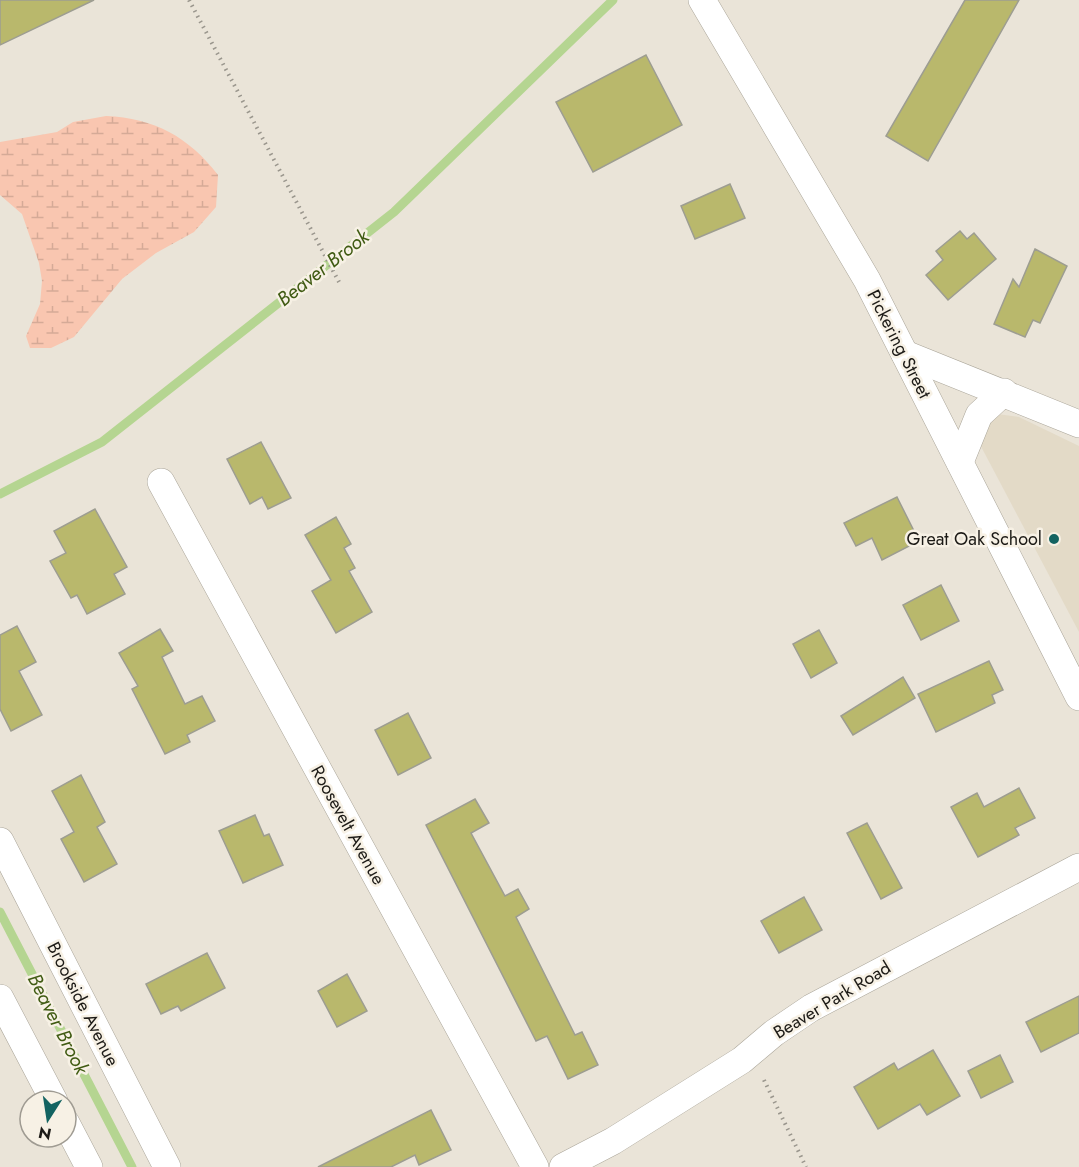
<svg xmlns="http://www.w3.org/2000/svg" width="1079" height="1167" font-family="Jost,sans-serif">
  <style>
    .built { fill: #e3dac7 }
    .wetland { fill: url(#wetland-marsh) }
    .lines { fill: none; stroke-linecap: round; stroke-linejoin: round }
    .stream { stroke: #b5d591; stroke-width: 9 }
    .building { fill: #b9b86c; stroke: #9d9d91; stroke-width: 1.5 }
    .minor-casing { stroke: #aba69a; stroke-width: 28 }
    .path { stroke: #9a968d; stroke-width: 4; stroke-dasharray: 1.5 4.5; stroke-linecap: butt }
    .minor { stroke: #fff; stroke-width: 27 }
    .poi-dot { fill: #136361; stroke: #f7f1e5; stroke-width: 2 }
    .labels { text-anchor: middle; dominant-baseline: central; stroke-width: 5; stroke-linejoin: round; paint-order: stroke }
    .street-label { font-size: 18px; fill: #1c1a16; stroke: #f7f1e5 }
    .poi-label { font-size: 18px; fill: #1c1a16; stroke: #f7f1e5; text-anchor: end }
    .water-label { font-size: 20px; font-style: italic; fill: #405b13; stroke: #f7f1e5 }
  </style>
  <defs>
    <pattern id="wetland-marsh" width="20" height="14" patternUnits="userSpaceOnUse" patternTransform="scale(1.5)"><rect width="20" height="14" fill="#f9c6b0"/><path d="M1 5h8M5 5V1M11 12h8M15 12V8" fill="none" stroke="#d5aa97"/></pattern>
  </defs>
  <rect width="100%" height="100%" fill="#eae4d8"/>
  <!-- built -->
  <polygon class="built" points="997,414 1019,417 1079,446 1079,632 976,437"/>
  <!-- wetland -->
  <path class="wetland" d="M 106,116 C 154,118 189,137 218,175 L 216,207 L 194,232 L 156,253 L 122,279 L 74,337 L 51,348 L 30,348 L 26,336 L 40,304 L 42,281 L 39,263 L 22,214 L 0,195 L 0,142 L 57,132 L 73,122 Z"/>
  <g class="lines">
    <!-- stream -->
    <g class="stream">
      <polyline points="0,494 102,442 394,212 613,0"/>
      <polyline points="0,912 132,1167"/>
    </g>
  </g>
  <!-- building -->
  <g class="building">
    <polygon points="0,0 94,0 0,45"/>
    <polygon points="965,0 1019,0 928,161 886,136"/>
    <polygon points="646,55 682,125 593,172 556,102"/>
    <polygon points="730,184 745,218 695,239 681,206"/>
    <polygon points="960,231 967,239 974,233 996,259 948,300 926,275 943,260 936,251"/>
    <polygon points="1035,249 1067,266 1040,323 1033,320 1025,337 994,324 1013,279 1019,287"/>
    <polygon points="261,442 291,498 268,509 262,497 250,504 227,459"/>
    <polygon points="897,497 919,541 882,560 872,538 856,546 844,523"/>
    <polygon points="95,509 127,567 114,574 125,594 87,614 77,595 71,598 50,561 66,553 54,531"/>
    <polygon points="336,517 351,544 344,548 355,568 349,571 372,612 336,633 312,591 331,580 305,535"/>
    <polygon points="941,585 959,621 921,640 903,605"/>
    <polygon points="17,626 36,662 19,671 42,715 11,731 0,709 0,635"/>
    <polygon points="160,629 173,651 162,657 185,704 202,696 215,721 187,735 190,742 165,754 132,689 138,686 119,653"/>
    <polygon points="819,630 837,663 811,678 793,644"/>
    <polygon points="989,661 1003,690 992,695 995,703 936,732 918,694"/>
    <polygon points="903,677 915,698 853,735 841,716"/>
    <polygon points="408,713 431,758 398,775 375,730"/>
    <polygon points="81,775 105,822 97,827 117,864 84,882 61,839 74,832 52,791"/>
    <polygon points="1019,788 1035,818 1015,828 1019,835 978,857 951,807 977,793 984,807"/>
    <polygon points="475,799 489,823 471,833 505,896 518,889 529,909 516,917 575,1035 582,1032 598,1065 568,1079 547,1036 536,1041 426,825"/>
    <polygon points="255,815 264,836 269,834 283,865 243,883 219,831"/>
    <polygon points="867,823 902,888 881,899 847,833"/>
    <polygon points="804,897 822,930 779,953 761,921"/>
    <polygon points="207,953 225,988 181,1011 178,1006 161,1014 146,984"/>
    <polygon points="347,974 367,1011 337,1027 318,991"/>
    <polygon points="1079,996 1079,1033 1041,1052 1026,1022"/>
    <polygon points="933,1050 960,1096 927,1115 920,1104 878,1129 854,1087 894,1063 898,1070"/>
    <polygon points="1000,1055 1013,1082 981,1098 968,1071"/>
    <polygon points="431,1110 451,1150 419,1165 415,1155 391,1167 318,1167"/>
  </g>
  <g class="lines">
    <defs>
      <g id="minor">
        <polyline points="702,0 867,280 1079,697"/>
        <polyline points="905,354 1079,424"/>
        <polyline points="960,462 979,415 1004,392"/>
        <polyline points="161,482 535,1167"/>
        <polyline points="0,841 167,1167"/>
        <polyline points="0,998 54,1101"/>
        <polyline points="66,1123 89,1167"/>
        <polyline points="563,1167 613,1141 742,1060 774,1033 811,1008 1079,867"/>
      </g>
    </defs>
    <!-- minor casing -->
    <use href="#minor" class="minor-casing"/>
    <!-- path -->
    <g class="path">
      <polyline points="189,0 339,282"/>
      <polyline points="764,1080 806,1167"/>
    </g>
    <!-- minor -->
    <use href="#minor" class="minor"/>
  </g>
  <!-- markers -->
  <circle class="poi-dot" cx="1054" cy="539" r="6"/>
  <g class="labels">
    <!-- street labels -->
    <g class="street-label">
      <text transform="translate(899 344) rotate(63)">Pickering Street</text>
      <text transform="translate(348 825) rotate(61)">Roosevelt Avenue</text>
      <text transform="translate(832 1000) rotate(-31)">Beaver Park Road</text>
      <text transform="translate(83 1004) rotate(63)">Brookside Avenue</text>
    </g>
    <!-- poi labels -->
    <g class="poi-label">
      <text x="1042" y="539">Great Oak School</text>
    </g>
    <!-- water labels -->
    <g class="water-label">
      <text transform="translate(323 268) rotate(-38)">Beaver Brook</text>
      <text transform="translate(58 1024) rotate(63)">Beaver Brook</text>
    </g>
  </g>
  <!-- north arrow -->
  <g transform="translate(48 1119) rotate(192)"><circle r="28" fill="#f7f1e5" stroke="#9f9b92" stroke-width="1.5"/>
  <path d="M0-4.5L10 22L0 15L-10 22Z" fill="#136361"/>
  <text y="-9" font-size="16" font-weight="bold" text-anchor="middle" fill="#1c1a16">N</text>
  </g>
</svg>
